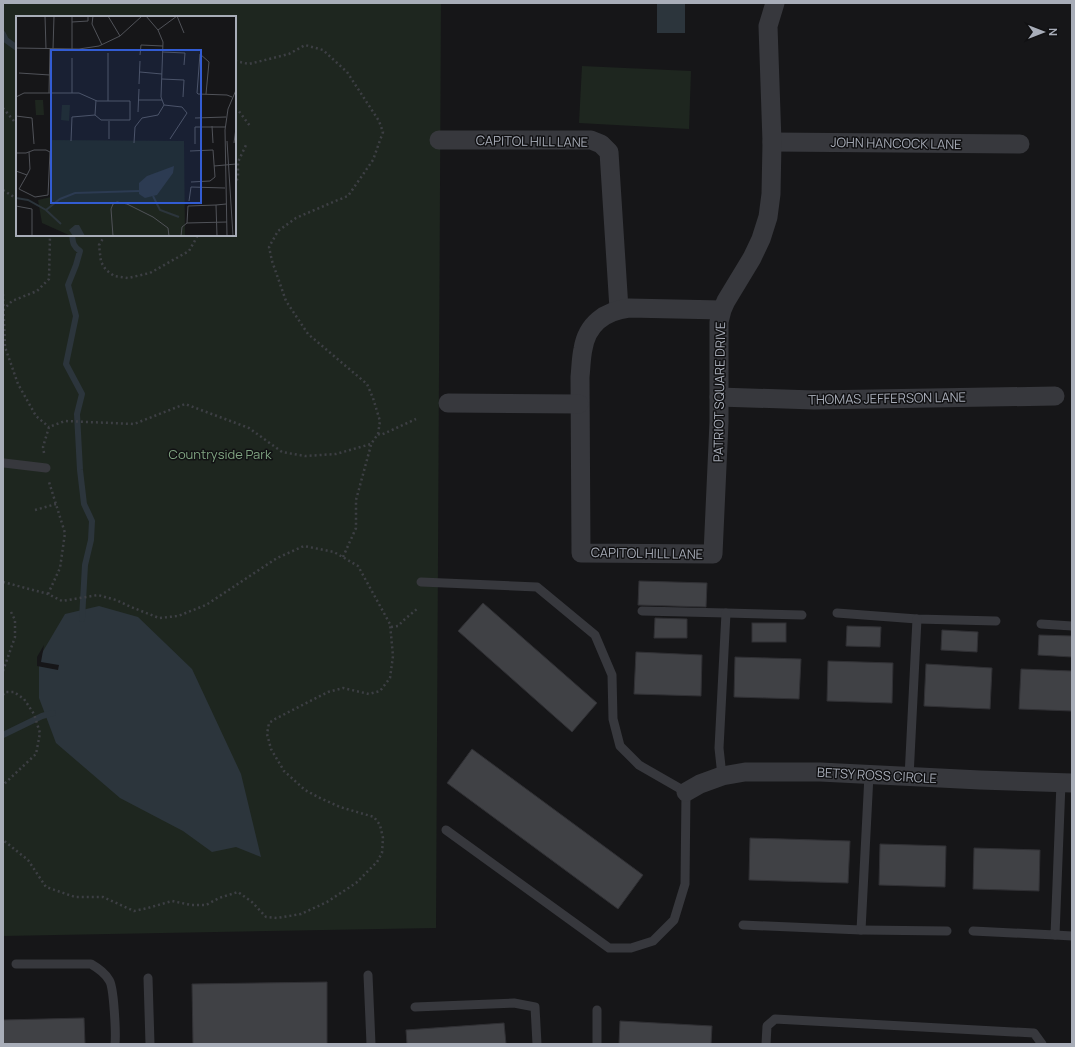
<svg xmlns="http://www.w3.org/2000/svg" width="1075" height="1047" font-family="Manrope,sans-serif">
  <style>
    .green { fill: #1e261f; fill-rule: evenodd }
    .water { fill: #2c353c }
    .pier { fill: #161618 }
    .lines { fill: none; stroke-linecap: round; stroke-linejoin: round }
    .stream { stroke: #2c353c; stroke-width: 6 }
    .building { fill: #404145; stroke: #303034 }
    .path { stroke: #3d3f44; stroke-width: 2.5; stroke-dasharray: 2 3; stroke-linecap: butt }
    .lane { stroke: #37383d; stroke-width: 9 }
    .street { stroke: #37383d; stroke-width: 19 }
    .labels { text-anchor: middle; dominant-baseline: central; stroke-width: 3; stroke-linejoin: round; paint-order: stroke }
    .street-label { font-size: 13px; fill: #a8adb8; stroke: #111113 }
    .park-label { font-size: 13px; fill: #7fa381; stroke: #111113 }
    .inset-river { fill: none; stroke: #2c353c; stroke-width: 2 }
    .inset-road { fill: none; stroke: #505258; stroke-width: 1 }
    .view { fill: #325cd3; fill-opacity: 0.15; stroke: #325cd3; stroke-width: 2 }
    .inset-edge { fill: none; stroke: #a8adb8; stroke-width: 2 }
  </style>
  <rect width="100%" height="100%" fill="#161618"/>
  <!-- green -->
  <g class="green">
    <path d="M 3,3 L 441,3 L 436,928 L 3,936 ZM 17,17 L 235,17 L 235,235 L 17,235 Z"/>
    <polygon points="582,66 691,71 689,129 579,123"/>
  </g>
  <!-- water -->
  <g class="water">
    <rect x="657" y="3" width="28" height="30"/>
    <polygon points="99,606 138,617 192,669 241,774 261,857 236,847 212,852 183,831 120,798 56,743 39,698 39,658 65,614"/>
  </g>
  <!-- pier -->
  <polygon class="pier" points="44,645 41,662 59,665 58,670 37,666 37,657"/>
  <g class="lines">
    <!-- stream -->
    <g class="stream">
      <polyline points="3,34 6,40 17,48"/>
      <path d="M 72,235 C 73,243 73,246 80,251 L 76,265 L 68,285 L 76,316 L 66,364 L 82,394 L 77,414 L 80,470 L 84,504 L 92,521 L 91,540 L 85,565 L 82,619"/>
      <polyline points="3,735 42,716 53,713"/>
    </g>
  </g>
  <!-- building -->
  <g class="building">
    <polygon points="639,581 707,583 706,607 638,605"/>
    <polygon points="483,603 597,703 572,732 458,631"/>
    <polygon points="655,618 687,619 687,638 654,638"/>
    <rect x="752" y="623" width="34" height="19"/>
    <polygon points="847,626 881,627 880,647 846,646"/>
    <polygon points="942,630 978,632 977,652 941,650"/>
    <polygon points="1039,635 1072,636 1072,657 1038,655"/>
    <polygon points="636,652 702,655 701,696 634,694"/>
    <polygon points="735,657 801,659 799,699 734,697"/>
    <polygon points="828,661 893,663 892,703 827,701"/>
    <polygon points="926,664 992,668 990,709 924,706"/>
    <polygon points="1021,669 1072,671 1072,711 1019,709"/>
    <polygon points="472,749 643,875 618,909 447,783"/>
    <polygon points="750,838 850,841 848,883 749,880"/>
    <polygon points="880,844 946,846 945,887 879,885"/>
    <polygon points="974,848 1040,850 1039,891 973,889"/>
    <polygon points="327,982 327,1044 193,1044 192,984"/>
    <polygon points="84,1018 85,1044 3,1044 3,1020"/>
    <polygon points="620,1021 712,1026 711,1044 619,1044"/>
    <polygon points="504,1023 506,1044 407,1044 406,1030"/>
  </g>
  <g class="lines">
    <!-- path -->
    <g class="path">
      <polyline points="3,108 14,121 17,122"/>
      <polyline points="235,109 238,110 250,126"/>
      <polyline points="235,185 238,177 238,162 246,145"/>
      <polyline points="3,190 17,199"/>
      <polyline points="105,235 99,245 101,262 106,270 114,276 128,278 150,273 189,251 198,235"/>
      <polyline points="3,294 5,347 18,384 36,416 49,427"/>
      <polyline points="3,310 12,301 37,291 49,279 50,235"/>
      <polyline points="378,434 381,435 416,419"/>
      <polyline points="44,453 43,447 49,427 65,421 134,424 185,404 249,428 282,452 305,456 336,454 371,444 378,434 380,421 373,398 367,384 308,334 286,301 272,261 269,247 278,231 296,218 333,202 348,196 373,160 383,132 379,121 347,72 323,50 305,45 289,54 249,64 235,61"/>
      <polyline points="35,510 56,504"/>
      <polyline points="343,557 356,528 356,500 371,445"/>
      <polyline points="3,582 48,594 62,601 98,595 116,600 131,607 159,618 178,616 206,605 277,558 304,546 334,552 358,566 390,624 393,656 390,678 380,691 369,694 343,688 328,692 275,719 269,723 267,734 271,749 284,771 305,790 320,798 340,807 374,817 380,825 383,838 382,853 377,862 356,883 327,902 301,914 277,918 266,917 252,902 238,892 219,898 206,905 191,905 172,901 148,908 134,911 103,897 75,897 46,887 28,860 3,840"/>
      <polyline points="48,594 60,568 65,533 49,482"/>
      <polyline points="391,627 398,626 405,619 417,609"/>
      <polyline points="3,671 15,637 15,620 10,610"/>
      <polyline points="3,695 5,692 14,692 24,699 34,714 40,733 36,754 3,785"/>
    </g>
    <!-- lane -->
    <g class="lane">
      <polyline points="4,463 46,468"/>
      <polyline points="421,582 537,587 595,635 612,675 613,719 620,746 639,765 686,792 685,884 674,920 653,941 631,948 609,948 446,830"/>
      <polyline points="642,611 726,613 802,615"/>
      <polyline points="837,613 917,619 996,621"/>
      <polyline points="1041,624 1072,626"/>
      <polyline points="722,776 719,748 726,613"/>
      <polyline points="909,777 917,619"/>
      <polyline points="743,925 861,930 869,775"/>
      <polyline points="861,930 947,931"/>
      <polyline points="973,931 1055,935 1061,783"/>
      <polyline points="1055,935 1072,936"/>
      <path d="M 16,964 L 91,964 C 98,968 105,973 109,980 C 114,986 116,1034 115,1044"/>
      <polyline points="368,975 371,1044"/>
      <polyline points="148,978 150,1044"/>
      <polyline points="415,1007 514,1003 535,1007 537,1044"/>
      <polyline points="597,1044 597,1010"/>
      <polyline points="766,1044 767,1026 775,1019 1034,1033 1042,1044"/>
    </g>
    <!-- street -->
    <g class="street">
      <polyline points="439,140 591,140 601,144 609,152 619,309"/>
      <polyline points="772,142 1020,144"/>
      <path d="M 722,310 L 629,308 C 605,311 587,324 583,349 C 581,358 581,368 580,377 L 581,553 L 713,554 L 719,422 L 719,322 L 722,310 L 726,301 L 752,258 L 761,239 L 768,217 L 771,194 L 772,142 L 768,26 L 775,3"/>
      <polyline points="719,397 814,400 1055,396"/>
      <polyline points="448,403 579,404"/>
      <polyline points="686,792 700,784 722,776 745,772 820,772 980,780 1072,783"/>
    </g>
  </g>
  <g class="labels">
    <!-- street labels -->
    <g class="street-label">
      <text transform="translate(532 141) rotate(1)">CAPITOL HILL LANE</text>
      <text transform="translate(896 143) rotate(1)">JOHN HANCOCK LANE</text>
      <text transform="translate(719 392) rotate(-89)">PATRIOT SQUARE DRIVE</text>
      <text transform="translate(887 398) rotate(-1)">THOMAS JEFFERSON LANE</text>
      <text transform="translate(647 553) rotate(1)">CAPITOL HILL LANE</text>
      <text transform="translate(877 775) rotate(3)">BETSY ROSS CIRCLE</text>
    </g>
    <!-- park labels -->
    <g class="park-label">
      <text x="220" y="454">Countryside Park</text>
    </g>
  </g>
  <!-- overview -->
  <g transform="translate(16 16)">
    <rect width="220" height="220" fill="#161618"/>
    <path d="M 19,84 L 27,84 L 28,99 L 20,99 ZM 46,89 L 54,89 L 53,105 L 45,104 ZM 35,124 L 168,125 L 169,220 L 55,220 L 26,207 L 22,184 L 35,181 Z" fill="#1e261f"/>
    <path d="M 158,150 L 157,157 L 141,179 L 129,182 L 123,178 L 123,167 L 131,160 ZM 59,209 L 63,209 L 69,220 L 57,220 L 53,214 Z" fill="#2c353c"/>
    <path class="inset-river" d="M 137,180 L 144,194 L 163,201M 0,182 L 12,184 L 30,194 L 45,208M 30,194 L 44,183 L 59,177 L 123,175"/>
    <path class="inset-road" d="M 29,0 L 30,33M 77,0 L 76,8 L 86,29M 92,0 L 104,20M 130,0 L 142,14 L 147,26 L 145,81 L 148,89M 161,0 L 168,17M 56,6 L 72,5 L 72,0M 142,14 L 161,0M 0,32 L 63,33 L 83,30 L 104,20 L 126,0M 37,33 L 38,0M 56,33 L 56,0M 147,36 L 169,37 L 168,49M 92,37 L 92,85M 124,39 L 125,29 L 147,30M 124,56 L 146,58M 3,57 L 34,59M 146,63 L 168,64 L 167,81M 123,68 L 124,45M 33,77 L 34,33M 56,77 L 56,42M 190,78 L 193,46 L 184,38 L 181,77 L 182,78 L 211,79 L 216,81M 0,81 L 8,77 L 63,77 L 81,85 L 114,85 L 114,104 L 85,104 L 79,99M 123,84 L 146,84M 148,89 L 166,91 L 171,97 L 154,123M 122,96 L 123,73M 79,99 L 80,84M 0,100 L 16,102 L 18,128M 179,102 L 210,101M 196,110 L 197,127M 93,123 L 93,105M 55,125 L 56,101 L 79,99M 211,125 L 217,220M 118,127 L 119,111 L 126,102 L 142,99 L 148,89M 218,127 L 220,112M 179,128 L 179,111 L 209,111M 174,135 L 197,134 L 199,161 L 194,165 L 175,166M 0,137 L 10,137 L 18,134 L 30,134 L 34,136 L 32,179 L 19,181 L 3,173 L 11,159 L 0,155M 198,150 L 220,148M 11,159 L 14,153 L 13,136M 173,185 L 175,171 L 209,172M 200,189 L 172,190 L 171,207 L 211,206M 0,190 L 16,193 L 16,220M 97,220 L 95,193 L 97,188 L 101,186 L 111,188 L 137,201 L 152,212 L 153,220M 165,220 L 166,211 L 171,207M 201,220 L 200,189 L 210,188M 211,220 L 209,114 L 212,93 L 220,74"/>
    <path class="view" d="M 35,34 L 185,34 L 185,187 L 35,187 Z"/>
    <rect width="220" height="220" class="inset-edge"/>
  </g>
  <!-- border -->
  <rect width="1075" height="1047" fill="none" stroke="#a8adb8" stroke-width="8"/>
  <!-- north arrow -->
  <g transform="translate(1043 32) rotate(90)" stroke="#111113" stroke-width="3" paint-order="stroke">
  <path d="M0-3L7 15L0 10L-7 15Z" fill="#a8adb8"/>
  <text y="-6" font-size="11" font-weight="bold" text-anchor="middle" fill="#a8adb8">N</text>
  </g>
</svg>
